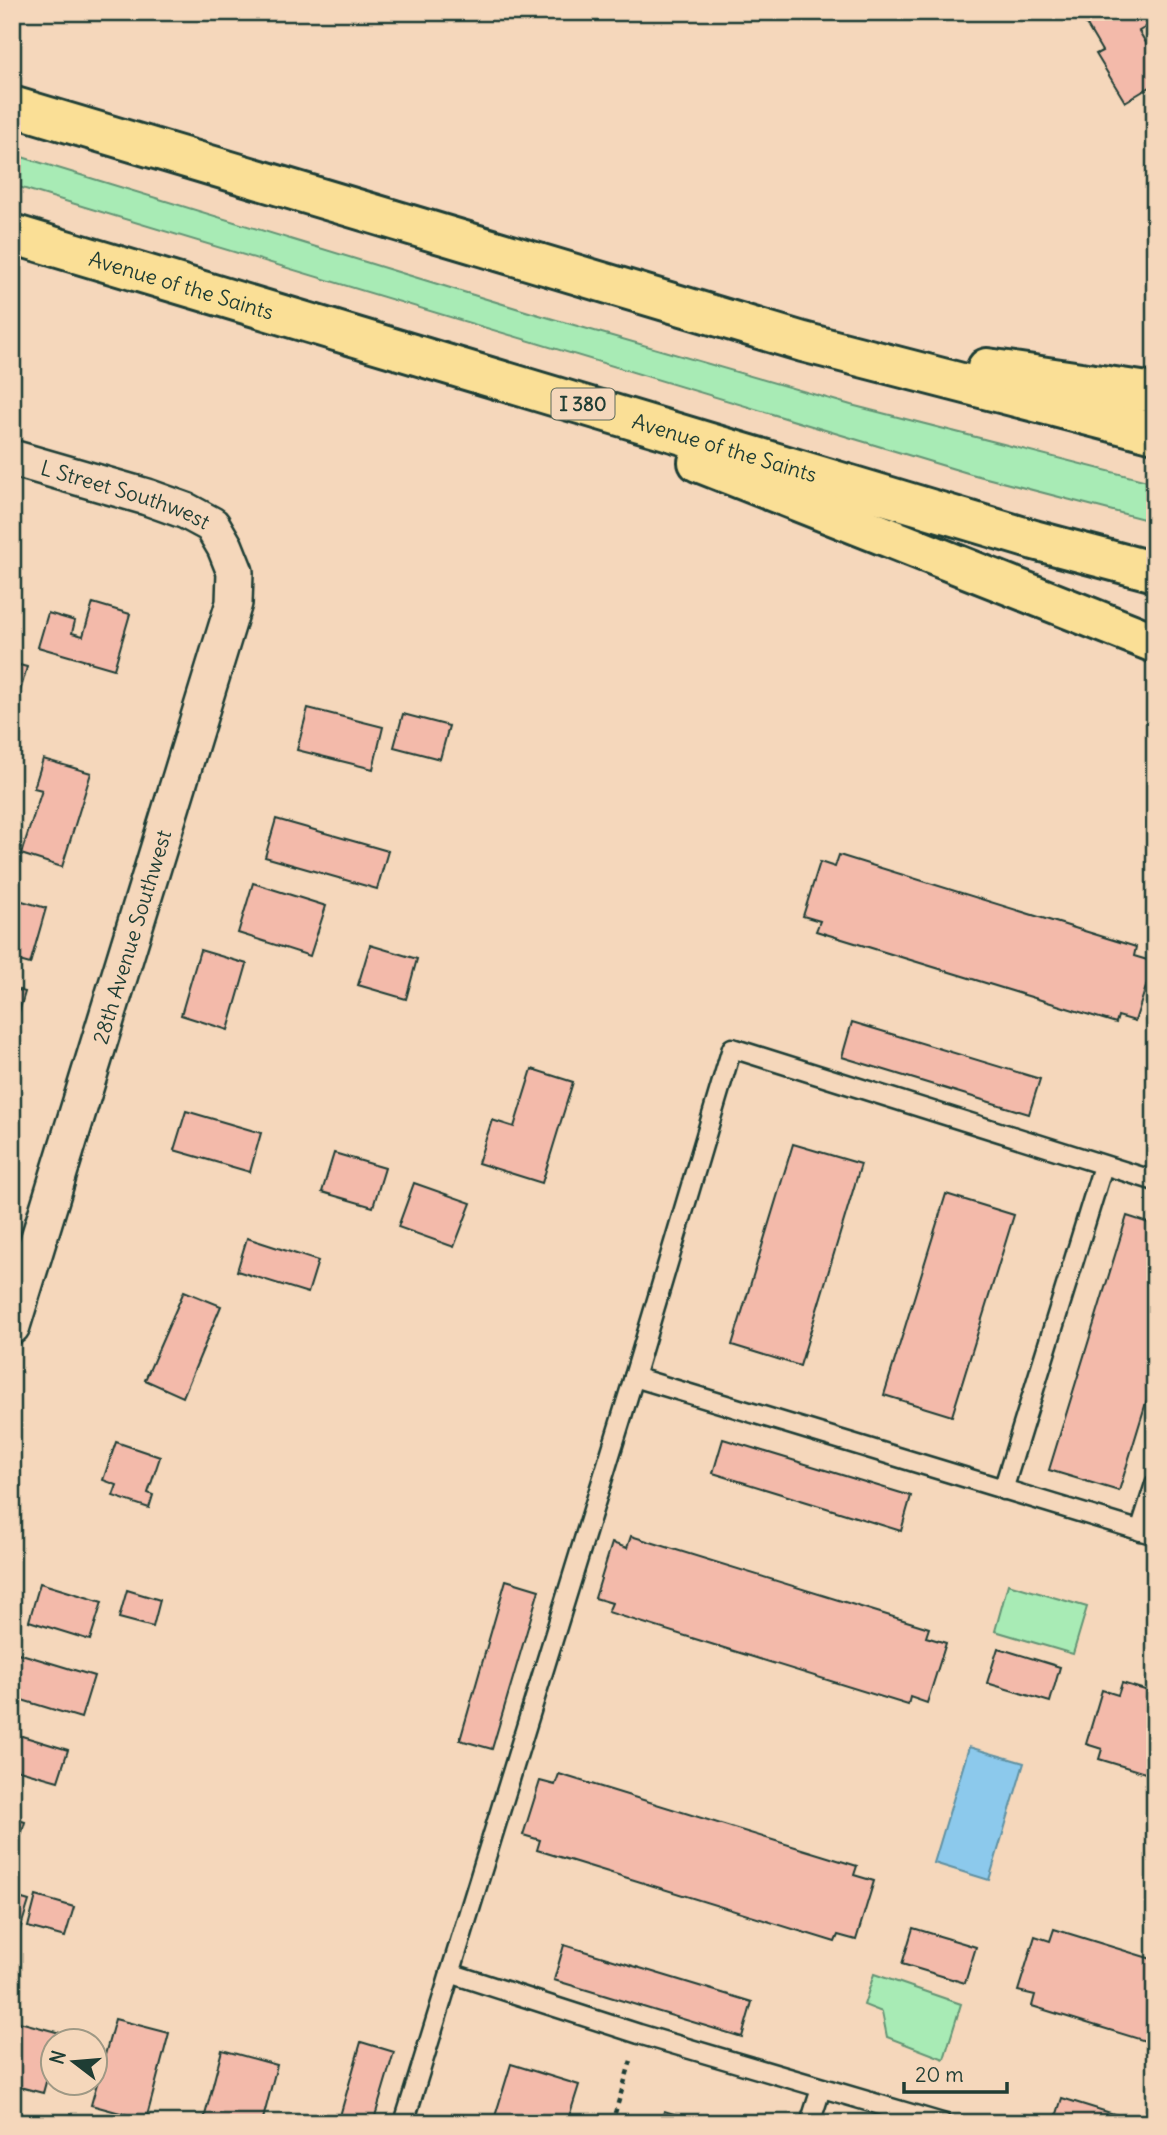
<svg xmlns="http://www.w3.org/2000/svg" width="1167" height="2135" font-family="Delius,sans-serif">
  <style>
    .green { fill: #a8ebb5; stroke: #649474; stroke-width: 2 }
    .water { fill: #8cc9ec; stroke: #6091a2; stroke-width: 2 }
    .building { fill: #f3baaa; stroke: #1f3d34; stroke-width: 2 }
    .lines { fill: none; stroke-linecap: round; stroke-linejoin: round }
    .lane-casing { stroke: #1f3d34; stroke-width: 23 }
    .street-casing { stroke: #1f3d34; stroke-width: 40 }
    .highway-casing { stroke: #1f3d34; stroke-width: 44 }
    .path { stroke: #1f3d34; stroke-width: 4.5; stroke-dasharray: 5 5; stroke-linecap: butt }
    .lane { stroke: #f5d7bb; stroke-width: 18 }
    .street { stroke: #f5d7bb; stroke-width: 35 }
    .highway { stroke: #fadf96; stroke-width: 38 }
    .labels { text-anchor: middle; dominant-baseline: central; stroke-width: 7; stroke-linejoin: round; paint-order: stroke }
    .shield { fill: #f5d7bb; stroke: #5f6b5c; stroke-width: 2 }
    .shield-label { font-size: 19px; font-weight: bold; fill: #1f3d34 }
    .street-label { font-size: 21px; fill: #1f3d34; stroke: #f5d7bb }
  </style>
  <rect width="100%" height="100%" fill="#f5d7bb"/>
  <filter id="ink" filterUnits="userSpaceOnUse"><feTurbulence type="fractalNoise" baseFrequency=".0143" numOctaves="2"/><feDisplacementMap in="SourceGraphic" scale="14" xChannelSelector="R" yChannelSelector="G"/><feConvolveMatrix kernelMatrix="1 2 1 2 8 2 1 2 1" color-interpolation-filters="sRGB"/></filter>
  <g filter="url(#ink)">
    <!-- green -->
    <g class="green">
      <polygon points="12,154 529,312 851,405 1155,483 1155,522 971,474 12,185"/>
      <polygon points="1008,1584 1087,1607 1073,1654 995,1631"/>
      <polygon points="874,1974 961,2004 944,2059 887,2037 882,2012 864,2005"/>
    </g>
    <!-- water -->
    <polygon class="water" points="969,1747 1024,1763 989,1880 934,1863"/>
    <!-- building -->
    <g class="building">
      <polygon points="1079,12 1140,12 1148,26 1139,31 1155,58 1155,84 1125,102 1096,54 1102,51"/>
      <polygon points="93,603 130,614 114,669 38,647 48,613 75,621 72,633 83,636"/>
      <polygon points="12,663 27,667 16,706 12,705"/>
      <polygon points="308,708 383,727 373,769 297,750"/>
      <polygon points="403,714 449,726 440,759 394,747"/>
      <polygon points="43,759 91,773 62,867 21,854 42,790 34,788"/>
      <polygon points="276,819 388,851 377,889 265,857"/>
      <polygon points="839,855 1136,947 1134,956 1154,962 1135,1021 1118,1016 1116,1023 816,931 820,921 803,916 820,862 835,867"/>
      <polygon points="253,883 326,906 310,956 238,933"/>
      <polygon points="12,898 46,908 30,964 12,959"/>
      <polygon points="370,945 417,959 406,999 358,985"/>
      <polygon points="200,950 247,964 228,1030 181,1015"/>
      <polygon points="12,988 25,992 12,1036"/>
      <polygon points="852,1022 1040,1079 1029,1114 842,1057"/>
      <polygon points="532,1069 573,1082 542,1183 478,1163 492,1120 514,1127"/>
      <polygon points="186,1111 261,1133 250,1172 174,1150"/>
      <polygon points="793,1144 861,1164 800,1366 732,1345"/>
      <polygon points="334,1153 385,1168 373,1207 322,1192"/>
      <polygon points="414,1183 471,1203 454,1247 398,1227"/>
      <polygon points="946,1194 1014,1215 952,1416 884,1395"/>
      <polygon points="1127,1216 1155,1225 1155,1373 1119,1491 1049,1470"/>
      <polygon points="247,1238 318,1261 308,1293 237,1271"/>
      <polygon points="184,1291 221,1306 183,1397 145,1380"/>
      <polygon points="723,1439 911,1496 901,1531 713,1473"/>
      <polygon points="116,1442 160,1457 148,1493 153,1495 149,1508 113,1496 117,1485 103,1480"/>
      <polygon points="631,1536 929,1628 926,1637 946,1643 927,1703 910,1697 908,1705 608,1612 612,1603 595,1598 612,1543 627,1548"/>
      <polygon points="506,1580 539,1590 492,1749 460,1740"/>
      <polygon points="40,1583 102,1602 90,1640 29,1621"/>
      <polygon points="127,1590 160,1600 153,1627 119,1618"/>
      <polygon points="998,1648 1060,1667 1050,1702 987,1683"/>
      <polygon points="18,1653 94,1676 81,1718 12,1697 12,1673"/>
      <polygon points="1122,1683 1155,1693 1155,1776 1099,1759 1102,1749 1086,1744 1102,1690 1118,1695"/>
      <polygon points="12,1733 68,1750 58,1781 12,1768"/>
      <polygon points="559,1774 857,1866 854,1875 874,1881 856,1940 838,1935 835,1942 537,1850 540,1840 523,1835 540,1781 555,1785"/>
      <polygon points="12,1818 25,1822 13,1862 12,1861"/>
      <polygon points="12,1896 29,1901 18,1936 12,1934"/>
      <polygon points="36,1896 74,1907 65,1937 28,1927"/>
      <polygon points="913,1928 976,1947 965,1983 902,1964"/>
      <polygon points="1054,1929 1155,1960 1155,2044 1032,2006 1035,1995 1018,1991 1035,1936 1050,1941"/>
      <polygon points="564,1945 752,2002 742,2037 554,1980"/>
      <polygon points="115,2019 169,2033 146,2120 91,2105"/>
      <polygon points="12,2020 60,2033 58,2040 52,2040 52,2060 43,2093 12,2085"/>
      <polygon points="361,2042 394,2052 373,2123 338,2123"/>
      <polygon points="222,2050 277,2065 262,2123 203,2123"/>
      <polygon points="511,2064 579,2085 567,2123 493,2123"/>
      <polygon points="1062,2098 1143,2123 1054,2123"/>
      <polygon points="664,2111 704,2123 661,2123"/>
    </g>
    <g class="lines">
      <defs>
        <g id="lane">
          <polyline points="634,1377 1155,1535"/>
          <polyline points="1003,1490 1103,1166"/>
          <polyline points="1140,1531 1155,1484"/>
          <polyline points="450,1973 639,2034 942,2123"/>
          <polyline points="404,2123 634,1377 732,1048 1155,1181"/>
          <polyline points="810,2123 821,2089"/>
        </g>
        <g id="street">
          <path id="s1" d="M 12,458 L 147,497 L 186,511 L 212,525 L 225,547 L 235,572 L 234,603 L 12,1326"/>
        </g>
        <g id="highway">
          <polyline points="12,106 803,342 1155,433"/>
          <path id="s2" d="M 12,234 L 1034,540 L 1155,572"/>
          <polyline points="987,368 1155,393"/>
          <polyline points="698,462 1155,643"/>
        </g>
      </defs>
      <!-- lane casing -->
      <use href="#lane" class="lane-casing"/>
      <!-- street casing -->
      <use href="#street" class="street-casing"/>
      <!-- highway casing -->
      <use href="#highway" class="highway-casing"/>
      <!-- path -->
      <polyline class="path" points="612,2123 632,2057"/>
      <!-- lane -->
      <use href="#lane" class="lane"/>
      <!-- street -->
      <use href="#street" class="street"/>
      <!-- highway -->
      <use href="#highway" class="highway"/>
    </g>
  </g>
  <g class="labels">
    <!-- shield labels -->
    <rect class="shield" x="551.5" y="388.5" width="63" height="31" rx="5"/>
    <g class="shield-label">
      <text x="583" y="404">I 380</text>
    </g>
    <!-- street labels -->
    <g class="street-label">
      <text stroke="none"><textPath href="#s2" startOffset="177">Avenue of the Saints</textPath></text>
      <text stroke="none"><textPath href="#s2" startOffset="744">Avenue of the Saints</textPath></text>
      <text stroke="none"><textPath href="#s1" startOffset="119">L Street Southwest</textPath></text>
      <text transform="translate(132 937) rotate(-73)">28th Avenue Southwest</text>
    </g>
  </g>
  <!-- margin -->
  <rect width="1167" height="2135" fill="none" stroke="#f5d7bb" stroke-width="42"/>
  <rect x="21" y="21" width="1125" height="2093" fill="none" stroke="#1f3d34" stroke-width="2.5" filter="url(#ink)"/>
  <!-- north arrow -->
  <g transform="translate(74 2062) rotate(286)"><circle r="33" fill="#f5d7bb" stroke="#9f9985" stroke-width="2"/>
  <path d="M0-5L12 26L0 18L-12 26Z" fill="#1f3d34"/>
  <text y="-10" font-size="19" font-weight="bold" text-anchor="middle" fill="#1f3d34">N</text>
  </g>
  <!-- scale -->
  <path d="M904 2082v10h103v-10" fill="none" stroke="#1f3d34" stroke-width="3.5"/>
  <text x="915" y="2082" font-size="21" fill="#1f3d34" stroke="#f5d7bb" stroke-width="5" paint-order="stroke">20 m</text>
</svg>
